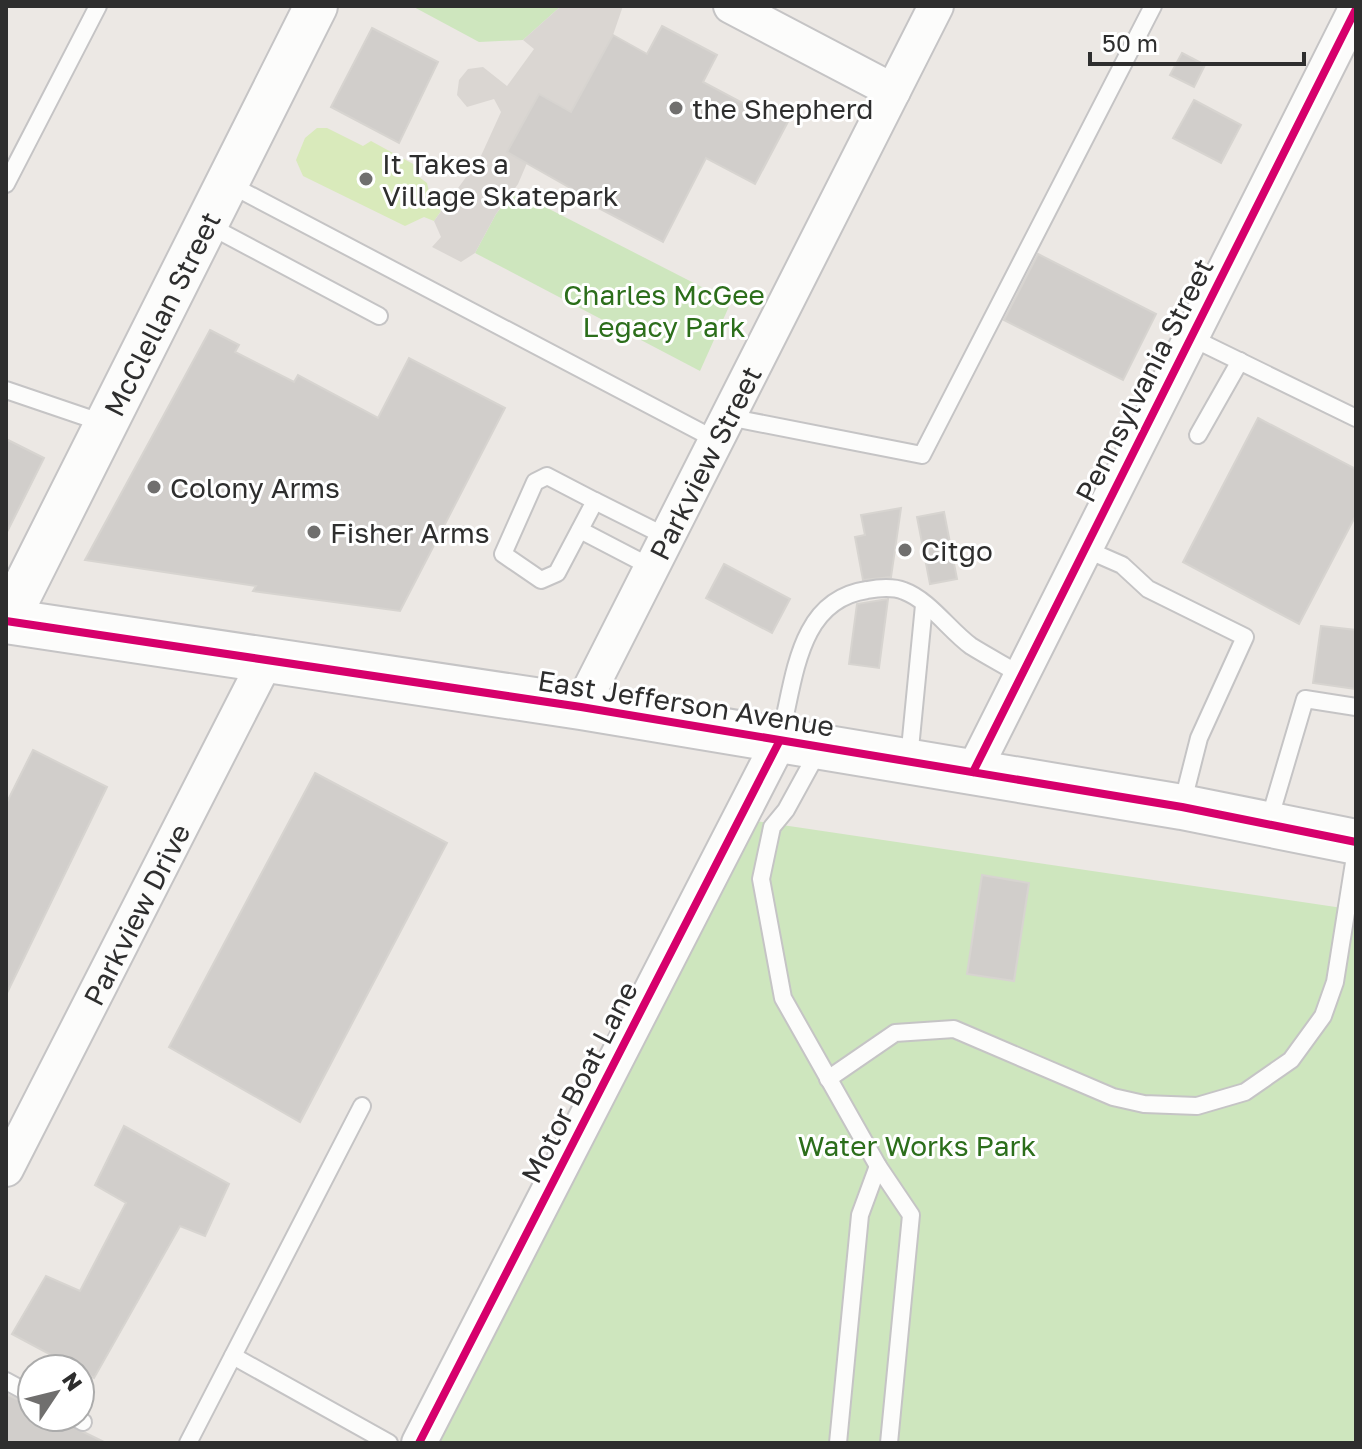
<svg xmlns="http://www.w3.org/2000/svg" width="1362" height="1449" font-family="'Golos Text',sans-serif">
  <style>
    .green { fill: #cee6be }
    .pitch { fill: #d9eabb }
    .plaza { fill: #dad6d2 }
    .building { fill: #d1cecb; stroke: #d7d4d0; stroke-width: 2 }
    .lines { fill: none; stroke-linecap: round; stroke-linejoin: round }
    .service-casing { stroke: #c5c4c5; stroke-width: 20 }
    .minor-casing { stroke: #c5c4c5; stroke-width: 38 }
    .tertiary-casing { stroke: #c5c4c5; stroke-width: 46 }
    .secondary-casing { stroke: #c5c4c5; stroke-width: 48 }
    .service { stroke: #fcfcfb; stroke-width: 16 }
    .minor { stroke: #fcfcfb; stroke-width: 34 }
    .tertiary { stroke: #fcfcfb; stroke-width: 42 }
    .secondary { stroke: #fcfcfb; stroke-width: 44 }
    .cycleway-casing { stroke: #fff; stroke-width: 13 }
    .cycleway { stroke: #d6006c; stroke-width: 8 }
    .poi-dot { fill: #706f6e; stroke: #fff; stroke-width: 3 }
    .labels { text-anchor: middle; dominant-baseline: central; stroke-width: 6; stroke-linejoin: round; paint-order: stroke }
    .poi-label { font-size: 28px; fill: #2e2e2e; stroke: #fff; text-anchor: start }
    .park-label { font-size: 28px; fill: #2c6e1b; stroke: #fff }
    .street-label { font-size: 28px; fill: #2e2e2e; stroke: #fff }
  </style>
  <rect width="100%" height="100%" fill="#ece8e4"/>
  <!-- green -->
  <g class="green">
    <polygon points="412,6 561,6 523,40 479,42"/>
    <polygon points="514,191 731,302 700,371 475,253 496,214"/>
    <polygon points="748,820 1356,910 1356,1443 429,1443"/>
  </g>
  <!-- pitch -->
  <polygon class="pitch" points="317,128 327,128 363,146 371,141 415,165 415,174 427,183 432,204 441,211 434,221 424,217 405,226 303,176 296,160 305,138"/>
  <!-- plaza -->
  <polygon class="plaza" points="561,6 623,6 613,35 571,112 539,94 507,151 527,163 518,184 496,214 475,253 461,262 432,247 441,237 434,221 480,158 501,112 494,99 467,107 457,95 459,80 468,69 483,67 507,86 534,49 523,40"/>
  <!-- building -->
  <g class="building">
    <polygon points="662,26 717,55 703,82 765,115 772,102 792,114 755,184 706,158 663,242 570,193 572,189 507,152 539,94 571,112 613,35 647,54"/>
    <polygon points="372,28 438,62 399,143 331,107"/>
    <polygon points="1182,53 1205,65 1194,87 1170,75"/>
    <polygon points="1194,100 1241,125 1221,163 1173,138"/>
    <polygon points="1038,254 1156,314 1123,380 1004,320"/>
    <polygon points="210,330 239,345 235,352 294,382 298,375 378,418 409,358 505,408 400,611 253,591 256,586 85,560"/>
    <polygon points="1258,418 1356,469 1356,515 1299,624 1183,562"/>
    <polygon points="6,439 44,458 6,534"/>
    <polygon points="901,508 891,577 863,580 855,537 865,535 861,515"/>
    <polygon points="944,512 957,579 930,584 917,517"/>
    <polygon points="724,564 790,599 772,633 706,598"/>
    <polygon points="888,599 879,668 849,664 857,604"/>
    <polygon points="1321,626 1356,630 1356,689 1313,683"/>
    <polygon points="33,750 107,787 6,995 6,804"/>
    <polygon points="315,773 447,843 300,1122 169,1047"/>
    <polygon points="982,875 1029,883 1014,981 967,974"/>
    <polygon points="124,1126 229,1184 205,1236 180,1226 94,1378 12,1334 46,1276 80,1291 126,1203 95,1185"/>
    <polygon points="6,1394 32,1406 32,1417 53,1417 106,1443 6,1443"/>
  </g>
  <g class="lines">
    <defs>
      <g id="service">
        <polyline points="6,184 98,6"/>
        <polyline points="229,184 716,440"/>
        <polyline points="208,225 379,316"/>
        <polyline points="1190,337 1356,418"/>
        <polyline points="6,390 106,424"/>
        <polyline points="728,417 922,455 1153,6"/>
        <polyline points="1198,435 1240,361"/>
        <polygon points="547,476 595,501 557,573 541,580 503,554 535,482"/>
        <polyline points="595,501 667,537"/>
        <polyline points="580,530 651,567"/>
        <polyline points="1083,548 1122,565 1148,589 1245,637 1199,738 1182,805"/>
        <path d="M 780,737 C 795,680 797,600 867,590 C 878,588 894,587 904,591 C 929,600 950,631 971,646 C 987,656 1004,665 1019,674"/>
        <polyline points="820,748 786,810 772,827 761,879 783,998 878,1166 911,1215 889,1443"/>
        <polyline points="909,759 924,605"/>
        <polyline points="1268,824 1305,699 1356,707"/>
        <polyline points="828,1079 895,1033 954,1029 1113,1097 1144,1104 1197,1106 1245,1092 1291,1060 1323,1016 1335,982 1356,850"/>
        <polyline points="233,1356 389,1443"/>
        <polyline points="6,1381 32,1395"/>
        <polyline points="74,1417 83,1422"/>
        <polyline points="188,1443 362,1106"/>
        <polyline points="838,1443 860,1215 878,1166"/>
      </g>
      <g id="minor">
        <polyline points="731,6 893,91"/>
        <path id="s1" d="M 581,707 L 936,6"/>
        <polyline points="973,772 1356,9"/>
        <path id="s2" d="M 6,1169 L 266,660"/>
        <polyline points="419,1443 779,742"/>
      </g>
      <g id="tertiary">
        <path id="s3" d="M 7,621 L 316,6"/>
      </g>
      <polyline id="secondary" points="6,621 581,707 1182,807 1356,842"/>
    </defs>
    <!-- service casing -->
    <use href="#service" class="service-casing"/>
    <!-- minor casing -->
    <use href="#minor" class="minor-casing"/>
    <!-- tertiary casing -->
    <use href="#tertiary" class="tertiary-casing"/>
    <!-- secondary casing -->
    <use href="#secondary" class="secondary-casing"/>
    <!-- service -->
    <use href="#service" class="service"/>
    <!-- minor -->
    <use href="#minor" class="minor"/>
    <!-- tertiary -->
    <use href="#tertiary" class="tertiary"/>
    <!-- secondary -->
    <use href="#secondary" class="secondary"/>
    <defs>
      <g id="cycleway">
        <polyline points="6,621 581,707 1182,807 1356,842"/>
        <polyline points="973,772 1356,9"/>
        <polyline points="419,1443 779,742"/>
      </g>
    </defs>
    <!-- cycleway casing -->
    <use href="#cycleway" class="cycleway-casing"/>
    <!-- cycleway -->
    <use href="#cycleway" class="cycleway"/>
  </g>
  <!-- markers -->
  <g class="poi-dot">
    <circle cx="676" cy="108" r="8"/>
    <circle cx="366" cy="179" r="8"/>
    <circle cx="154" cy="487" r="8"/>
    <circle cx="314" cy="532" r="8"/>
    <circle cx="905" cy="550" r="8"/>
  </g>
  <g class="labels">
    <!-- poi labels -->
    <g class="poi-label">
      <text x="692" y="108">the Shepherd</text>
      <text x="382" y="163">It Takes a<tspan x="382" dy="32">Village Skatepark</tspan></text>
      <text x="170" y="487">Colony Arms</text>
      <text x="330" y="532">Fisher Arms</text>
      <text x="921" y="550">Citgo</text>
    </g>
    <!-- park labels -->
    <g class="park-label">
      <text x="664" y="294">Charles McGee<tspan x="664" dy="32">Legacy Park</tspan></text>
      <text x="917" y="1145">Water Works Park</text>
    </g>
    <!-- street labels -->
    <g class="street-label">
      <text stroke="none"><textPath href="#s3" startOffset="344">McClellan Street</textPath></text>
      <text transform="translate(1144 380) rotate(-63)">Pennsylvania Street</text>
      <text stroke="none"><textPath href="#s1" startOffset="274">Parkview Street</textPath></text>
      <text transform="translate(686 703) rotate(9)">East Jefferson Avenue</text>
      <text stroke="none"><textPath href="#s2" startOffset="286">Parkview Drive</textPath></text>
      <text transform="translate(579 1082) rotate(-63)">Motor Boat Lane</text>
    </g>
  </g>
  <!-- border -->
  <rect width="1362" height="1449" fill="none" stroke="#2e2e2e" stroke-width="16"/>
  <!-- north arrow -->
  <g transform="translate(56 1393) rotate(55)"><circle r="38" fill="#ffffff" stroke="#ababab" stroke-width="2"/>
  <path d="M0-6L14 30L0 20L-14 30Z" fill="#706f6e"/>
  <text y="-12" font-size="22" font-weight="bold" text-anchor="middle" fill="#2e2e2e">N</text>
  </g>
  <!-- scale -->
  <path d="M1090 52v12h214v-12" fill="none" stroke="#2e2e2e" stroke-width="4"/>
  <text x="1102" y="52" font-size="24" fill="#2e2e2e" stroke="#ffffff" stroke-width="6" paint-order="stroke">50 m</text>
</svg>
